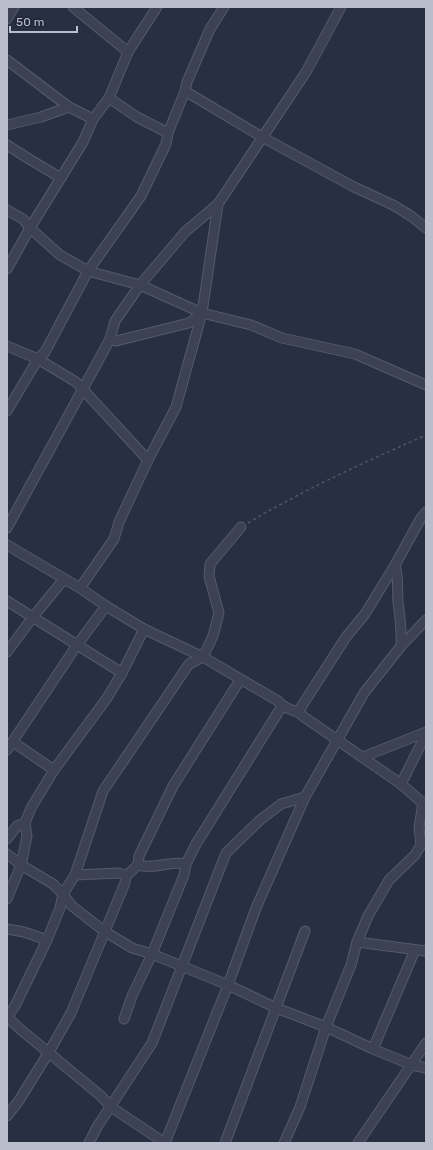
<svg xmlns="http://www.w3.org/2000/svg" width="433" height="1150" font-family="Rubik,sans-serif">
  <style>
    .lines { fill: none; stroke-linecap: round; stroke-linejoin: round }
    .minor-casing { stroke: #555a6a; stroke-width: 11 }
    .path { stroke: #485a60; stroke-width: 1.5; stroke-dasharray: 3 3; stroke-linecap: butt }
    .minor { stroke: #3c4253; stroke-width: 9 }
  </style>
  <rect width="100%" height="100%" fill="#282f43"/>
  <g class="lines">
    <defs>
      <g id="minor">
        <polyline points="73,7 128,52"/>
        <polyline points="7,19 14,7"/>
        <polyline points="7,60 69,107 93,119"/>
        <polyline points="185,91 262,137 354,187 393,205 411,216 426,228"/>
        <polyline points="109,98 137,117 168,133"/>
        <polyline points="7,125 41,117 69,107"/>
        <polyline points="7,145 29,159 61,178"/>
        <polyline points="7,210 23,219 30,228 60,255 88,271 140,285 202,313 251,325 282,338 355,354 426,385"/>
        <polyline points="7,269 30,228 83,142 93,119 109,98 128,52 157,7"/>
        <polyline points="110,339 116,341 189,323 202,313"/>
        <polyline points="7,346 38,359 76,382 148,460"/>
        <polyline points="7,411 38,359 45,352 88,271 141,196 166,144 168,133 185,91 187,82 210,29 224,7"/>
        <polyline points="7,528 103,352 110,339 115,321 140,285 185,232 218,204"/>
        <path d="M 7,545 L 80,588 L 106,606 L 144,629 L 203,657 L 278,701 C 285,711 295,708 304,717 L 401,784 L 426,806"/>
        <path d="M 395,565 C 399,578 397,589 398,602 C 400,617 402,631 401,646"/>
        <polyline points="80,588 114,539 119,522 148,460 176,407 202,313 218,204 306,72 341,7"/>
        <polyline points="7,601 122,673"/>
        <polyline points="7,652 33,617 64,579"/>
        <polyline points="298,712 346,637 365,614 395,565 421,518 426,512"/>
        <polyline points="13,742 54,770"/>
        <polyline points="7,750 77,645 106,606"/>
        <polyline points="363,757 426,732"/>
        <polyline points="401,784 426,734"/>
        <polyline points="7,839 17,826 25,823"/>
        <polyline points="7,854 21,865 53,884 63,894 72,906 104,931 132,948 152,954 228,985 276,1008 326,1027 373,1049 412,1065 426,1068"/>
        <path d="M 138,865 C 156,870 169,860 186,864"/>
        <polyline points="75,875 119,873 126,876"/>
        <polyline points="7,899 21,865 27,836 25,823 31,808 54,770 107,698 122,673 144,629"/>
        <polyline points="7,929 24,932 47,940"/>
        <polyline points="357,942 426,951"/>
        <polyline points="7,1017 15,1006 47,940 60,908 63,894 75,875 103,791 189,664 203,657 213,636 219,613 209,576 210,564 241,527"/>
        <polyline points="7,1017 20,1029 101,1096 111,1107 165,1143"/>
        <polyline points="124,1019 132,996 152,954 184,875 186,864 196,844 282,706"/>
        <polyline points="373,1049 415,950"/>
        <polyline points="7,1116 18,1102 49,1052 71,1013 125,883 126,876 138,865 139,856 173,786 240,680"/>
        <polyline points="89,1143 97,1127 152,1043 226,853 260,820 281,804 305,797"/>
        <polyline points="165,1143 228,985 256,908 305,797 364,693 401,646 426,620"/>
        <polyline points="225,1143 305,931"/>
        <polyline points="284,1143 300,1107 326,1027 351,965 357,942 368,916 389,880 415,855 421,845 419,827 423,803"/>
        <polyline points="358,1143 426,1043"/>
      </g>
    </defs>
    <!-- minor casing -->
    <use href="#minor" class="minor-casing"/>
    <!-- path -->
    <path class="path" d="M 248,523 C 305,489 365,462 426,435"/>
    <!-- minor -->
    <use href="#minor" class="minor"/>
  </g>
  <!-- border -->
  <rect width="433" height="1150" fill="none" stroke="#babecc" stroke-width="16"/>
  <!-- scale -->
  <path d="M10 26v6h67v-6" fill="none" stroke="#babecc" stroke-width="2"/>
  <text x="16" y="26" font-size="12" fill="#babecc" stroke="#212738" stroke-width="3" paint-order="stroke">50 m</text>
</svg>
